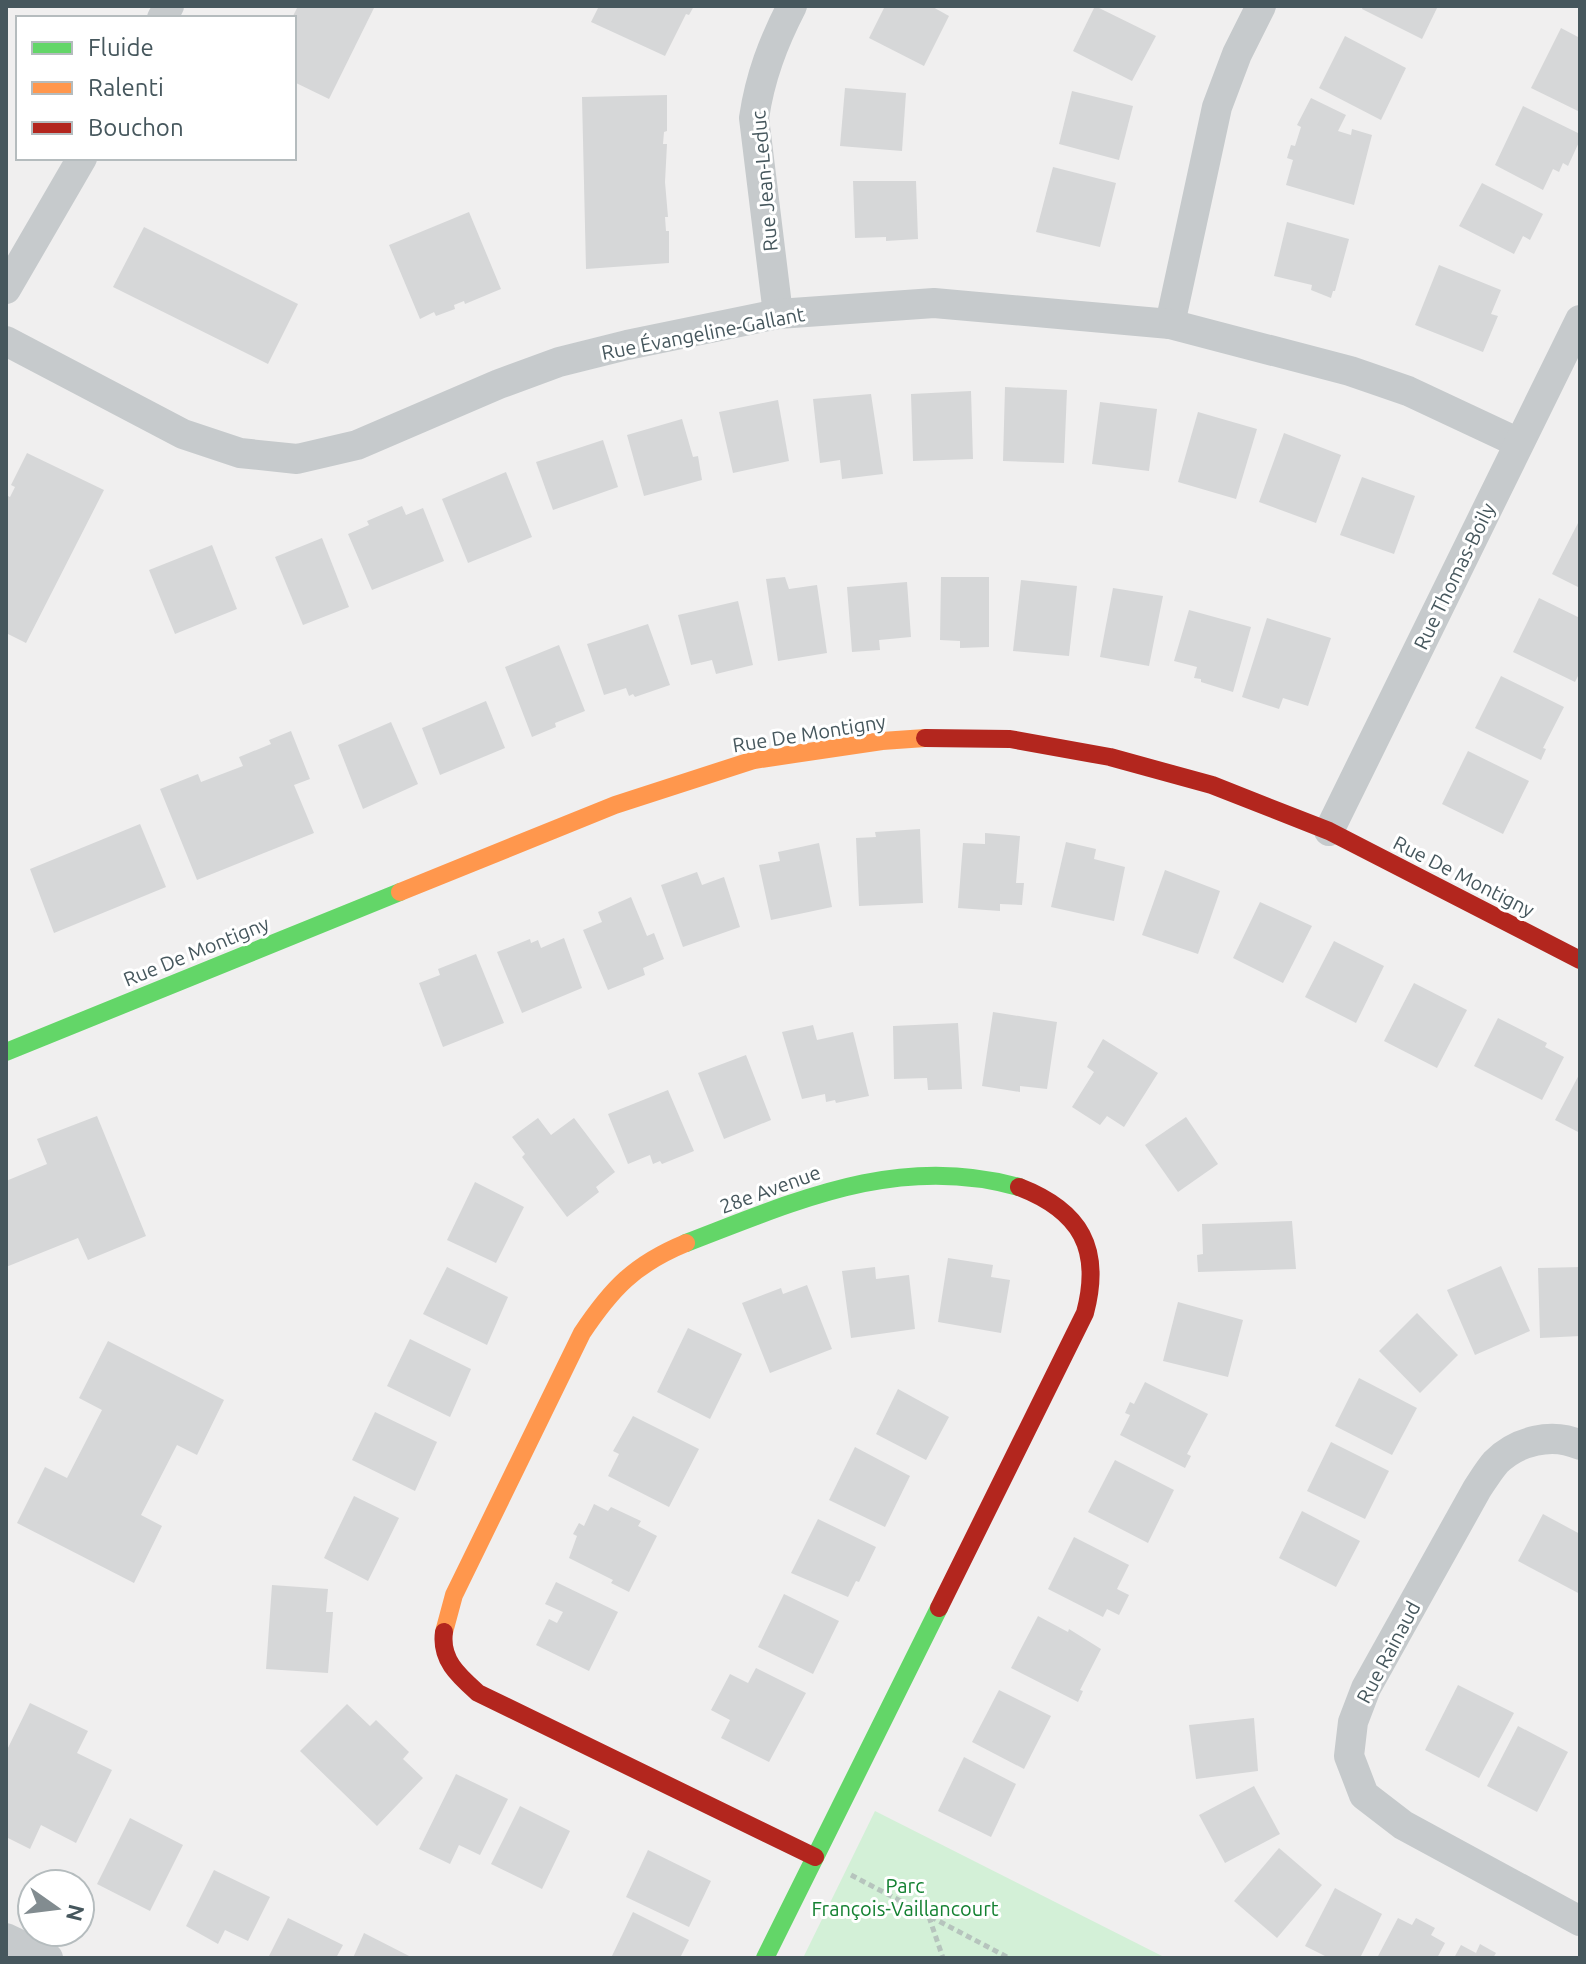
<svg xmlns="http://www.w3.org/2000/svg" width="1586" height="1964" font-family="Ubuntu,sans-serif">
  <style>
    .green { fill: #d3f0d7 }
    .building { fill: #d6d7d8 }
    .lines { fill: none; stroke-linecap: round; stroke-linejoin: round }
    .path { stroke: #b6c4bd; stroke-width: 5; stroke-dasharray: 6 4; stroke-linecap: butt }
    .street { stroke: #c6cacc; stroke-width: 30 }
    .fast { stroke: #63d668; stroke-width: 18 }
    .slow { stroke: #ff974d; stroke-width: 18 }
    .jam { stroke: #b3261e; stroke-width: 18 }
    .labels { text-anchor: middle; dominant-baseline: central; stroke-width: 6; stroke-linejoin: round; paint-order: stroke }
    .street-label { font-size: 20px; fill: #46575d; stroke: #fff }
    .park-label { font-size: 20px; fill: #148132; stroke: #fff }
  </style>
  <rect width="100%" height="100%" fill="#f0efef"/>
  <!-- green -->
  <polygon class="green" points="875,1811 1166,1958 803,1958"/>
  <!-- building -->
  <g class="building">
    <polygon points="298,6 375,6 329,99 294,82 292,18"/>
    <polygon points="599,6 694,6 689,15 686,14 665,56 591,22"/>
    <polygon points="885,6 931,6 949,16 924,66 869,38"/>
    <polygon points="1095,6 1156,36 1132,81 1073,51"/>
    <polygon points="1363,6 1438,6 1422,39 1362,9"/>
    <polygon points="1561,28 1580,38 1580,112 1531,88"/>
    <polygon points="1345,36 1406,68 1381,120 1319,88"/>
    <polygon points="845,88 906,93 902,151 840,146"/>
    <polygon points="1072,91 1133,106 1119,160 1059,144"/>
    <polygon points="667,95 667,131 664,132 663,144 667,144 665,182 668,217 665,217 666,231 669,231 669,263 586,269 582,97"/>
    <polygon points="1311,98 1346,115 1338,131 1351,135 1352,129 1372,135 1354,205 1286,185 1293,160 1287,158 1291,145 1295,146 1301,127 1297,125"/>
    <polygon points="1523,106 1580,134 1580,140 1568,166 1563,163 1559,172 1553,169 1543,190 1495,165"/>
    <polygon points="1053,167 1116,183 1100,247 1036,232"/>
    <polygon points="853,181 916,181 918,239 886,241 886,237 855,238"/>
    <polygon points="1482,183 1543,214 1530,240 1523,236 1514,254 1459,226"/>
    <polygon points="469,212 501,289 465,304 464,301 454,305 455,309 436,316 434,312 420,319 389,245"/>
    <polygon points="1287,222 1349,239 1335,291 1333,291 1331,298 1311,290 1312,285 1274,276"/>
    <polygon points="144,227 298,304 268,364 113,287"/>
    <polygon points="1439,265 1501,290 1491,314 1498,316 1483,352 1415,325"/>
    <polygon points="1005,387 1067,390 1064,463 1003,461"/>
    <polygon points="971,391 973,459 913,461 911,394"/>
    <polygon points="871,394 883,474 842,479 840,460 820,463 813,399"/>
    <polygon points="778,400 789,461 733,473 719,412"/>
    <polygon points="1100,402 1157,409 1149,471 1092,464"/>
    <polygon points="1198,412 1257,429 1236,499 1178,482"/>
    <polygon points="682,419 693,457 698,456 702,480 644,496 627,435"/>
    <polygon points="1284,433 1341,455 1316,523 1259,502"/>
    <polygon points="603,440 618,487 553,510 536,462"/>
    <polygon points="27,453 104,490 26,643 6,633 6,495 10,497 15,487 11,485"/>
    <polygon points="506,472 532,537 468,563 442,499"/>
    <polygon points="1362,477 1415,496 1394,554 1340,535"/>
    <polygon points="402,506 406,515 423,508 444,561 372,590 348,534 369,525 367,521"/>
    <polygon points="1578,523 1580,524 1580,588 1552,574"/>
    <polygon points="322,538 349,607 303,625 275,557"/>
    <polygon points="212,545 237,609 175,634 149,570"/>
    <polygon points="785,577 789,589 817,585 827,653 778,661 766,579"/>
    <polygon points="941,577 989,577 989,647 960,648 960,641 940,640"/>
    <polygon points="1021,580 1077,586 1069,656 1013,651"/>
    <polygon points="907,582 911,637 879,640 880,650 852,652 847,587"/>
    <polygon points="1113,588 1163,596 1149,666 1100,657"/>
    <polygon points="1539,598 1580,618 1580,672 1575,682 1513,652"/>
    <polygon points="738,601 753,665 716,674 712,660 691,665 678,615"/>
    <polygon points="1189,610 1251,627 1233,692 1201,682 1201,679 1194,678 1197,667 1174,661"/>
    <polygon points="1267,618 1331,638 1308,706 1283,698 1279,709 1242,697"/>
    <polygon points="648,624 670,685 635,697 633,694 629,696 626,688 604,695 587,644"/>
    <polygon points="559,645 585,711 555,723 556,727 532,737 505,667"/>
    <polygon points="1501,676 1564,707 1543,748 1546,749 1541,760 1475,728"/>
    <polygon points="486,701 505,748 440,775 422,728"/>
    <polygon points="391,722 418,784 363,809 338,745"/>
    <polygon points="291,731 310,779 294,785 314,833 197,880 160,789 198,774 201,782 243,766 239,757 271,744 269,740"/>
    <polygon points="1468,751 1529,781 1503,834 1442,804"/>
    <polygon points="140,824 166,887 54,933 30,869"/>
    <polygon points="920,829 923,903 859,906 856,838 876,837 875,832"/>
    <polygon points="985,833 1020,836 1016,883 1024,883 1022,905 1000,904 1000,911 958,908 963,843 985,844"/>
    <polygon points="1066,842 1096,849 1094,859 1125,867 1114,921 1051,907"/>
    <polygon points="819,843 832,907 771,920 759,865 780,861 778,852"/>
    <polygon points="1165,870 1220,891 1198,954 1142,935"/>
    <polygon points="697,872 702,885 724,877 740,927 683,947 661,885"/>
    <polygon points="631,897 647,936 654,933 664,959 643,968 645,975 608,990 583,930 602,922 598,912"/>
    <polygon points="1260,902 1312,926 1283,983 1233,958"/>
    <polygon points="564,938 582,988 522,1013 497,952 530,939 531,943 538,940 541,948"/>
    <polygon points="1334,941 1384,966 1356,1023 1305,997"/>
    <polygon points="476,954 504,1023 443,1047 419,983 440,975 438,969"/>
    <polygon points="1414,983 1467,1010 1437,1068 1384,1041"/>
    <polygon points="993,1012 1057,1022 1047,1089 1020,1086 1020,1092 982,1086"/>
    <polygon points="1498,1018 1547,1043 1545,1047 1564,1057 1542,1100 1474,1066"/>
    <polygon points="958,1023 962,1089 928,1090 927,1078 894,1079 893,1026"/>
    <polygon points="813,1025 817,1040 853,1032 869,1096 836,1103 835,1100 826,1102 825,1094 802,1099 782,1032"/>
    <polygon points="1103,1039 1158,1073 1124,1127 1107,1116 1100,1125 1072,1107 1094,1072 1087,1067"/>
    <polygon points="746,1055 771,1120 724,1139 698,1073"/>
    <polygon points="1580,1073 1580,1133 1555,1120"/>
    <polygon points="668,1090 694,1151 662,1164 660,1161 653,1164 650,1155 628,1164 608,1114"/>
    <polygon points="97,1116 146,1236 88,1260 78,1238 6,1267 6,1181 47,1164 37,1139"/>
    <polygon points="1186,1117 1218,1164 1178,1192 1145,1145"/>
    <polygon points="538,1118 551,1135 574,1118 615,1172 596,1187 599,1192 567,1217 522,1157 525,1154 512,1137"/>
    <polygon points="475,1182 524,1207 496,1263 447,1240"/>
    <polygon points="1292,1221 1296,1269 1198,1272 1197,1255 1203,1254 1202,1224"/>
    <polygon points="948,1258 993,1265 991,1277 1010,1280 1001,1333 938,1322"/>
    <polygon points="1501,1266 1530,1331 1475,1355 1447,1290"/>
    <polygon points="447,1267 508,1297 487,1345 423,1314"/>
    <polygon points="875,1267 876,1279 909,1275 915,1329 851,1338 842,1271"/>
    <polygon points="1580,1267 1580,1336 1540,1338 1538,1268"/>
    <polygon points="807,1285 832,1349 770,1373 742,1303 781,1288 783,1294"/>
    <polygon points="1178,1302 1243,1320 1228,1377 1163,1361"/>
    <polygon points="1417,1313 1458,1355 1420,1393 1379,1351"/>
    <polygon points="688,1328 742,1354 710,1419 657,1392"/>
    <polygon points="410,1339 471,1369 450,1417 387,1386"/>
    <polygon points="108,1341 224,1400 197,1455 177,1445 141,1515 162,1526 134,1583 17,1523 45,1467 67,1478 102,1410 79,1398"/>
    <polygon points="1359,1378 1417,1408 1392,1455 1335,1426"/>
    <polygon points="1145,1382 1208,1414 1187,1454 1191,1456 1185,1468 1120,1435 1130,1415 1125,1413 1130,1402 1134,1404"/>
    <polygon points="898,1389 949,1417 926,1460 876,1434"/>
    <polygon points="375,1412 437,1442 415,1491 352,1460"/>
    <polygon points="633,1416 699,1449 669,1507 608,1476 619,1454 613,1451"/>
    <polygon points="1331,1442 1389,1471 1365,1519 1307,1491"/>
    <polygon points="855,1447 910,1476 885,1527 829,1500"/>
    <polygon points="1115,1460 1174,1490 1148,1543 1088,1512"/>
    <polygon points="354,1496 399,1518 368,1581 324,1558"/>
    <polygon points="594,1504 608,1511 611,1507 641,1521 638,1526 657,1536 629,1592 611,1583 613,1580 569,1558 577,1536 573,1534 579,1523 584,1526"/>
    <polygon points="1302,1511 1360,1541 1336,1587 1279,1558"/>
    <polygon points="1543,1514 1580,1534 1580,1594 1518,1561"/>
    <polygon points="818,1519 876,1547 859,1582 856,1581 848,1597 791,1573"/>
    <polygon points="1074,1537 1129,1565 1117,1589 1129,1595 1119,1615 1107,1609 1103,1617 1048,1589"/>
    <polygon points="556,1582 618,1612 589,1671 536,1645 549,1619 557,1623 563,1612 545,1604"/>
    <polygon points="272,1585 328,1589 326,1612 333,1612 328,1673 266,1669"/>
    <polygon points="784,1594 839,1621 813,1674 758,1647"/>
    <polygon points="1038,1616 1068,1632 1069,1629 1101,1649 1080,1690 1083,1691 1078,1702 1011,1668"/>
    <polygon points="756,1668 806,1693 769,1762 721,1738 730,1720 711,1710 730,1674 748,1683"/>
    <polygon points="1458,1685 1514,1713 1479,1778 1425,1750"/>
    <polygon points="999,1690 1051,1716 1024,1769 972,1742"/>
    <polygon points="30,1703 88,1731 77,1753 112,1770 76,1843 41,1825 30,1849 6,1837 6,1752"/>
    <polygon points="347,1704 370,1726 376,1720 409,1752 403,1759 423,1778 377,1826 300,1751"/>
    <polygon points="1254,1718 1258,1771 1196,1779 1189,1725"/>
    <polygon points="1518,1726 1568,1752 1537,1812 1487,1786"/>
    <polygon points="964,1757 1016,1784 991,1837 938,1811"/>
    <polygon points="456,1774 508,1799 480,1855 459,1845 450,1864 419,1849"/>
    <polygon points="1254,1786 1280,1834 1225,1863 1199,1815"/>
    <polygon points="520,1806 570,1831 542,1889 491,1864"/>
    <polygon points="130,1818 183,1845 150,1911 97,1884"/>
    <polygon points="1279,1848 1322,1885 1277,1938 1234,1901"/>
    <polygon points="648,1850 711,1881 689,1927 626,1897"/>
    <polygon points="214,1870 270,1897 248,1941 225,1930 218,1944 186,1926"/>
    <polygon points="1335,1888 1382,1914 1360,1958 1329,1958 1305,1946"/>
    <polygon points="633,1912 689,1940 680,1958 611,1958"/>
    <polygon points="288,1918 343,1945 336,1958 268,1958"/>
    <polygon points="1398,1918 1412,1925 1416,1918 1435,1928 1431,1935 1445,1943 1437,1958 1377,1958"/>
    <polygon points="364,1933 413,1958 353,1958"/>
    <polygon points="1480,1944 1496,1953 1493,1958 1454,1958 1461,1945 1476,1953"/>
  </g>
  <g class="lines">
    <!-- path -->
    <g class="path">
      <polyline points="851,1875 1009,1958"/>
      <polyline points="929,1917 943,1958"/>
    </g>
    <!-- street -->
    <g class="street">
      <polyline points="162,18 169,6"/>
      <polyline points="6,289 82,158"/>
      <path d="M 778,314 L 754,118 C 760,77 773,43 792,6"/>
      <polyline points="1170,324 1217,107 1237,54 1261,6"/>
      <polyline points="6,341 183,434 240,453 297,459 357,445 499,384 559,362 627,345 778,314 934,303 1170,324 1350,371 1408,391 1519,443"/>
      <polyline points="1329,831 1580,320"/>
      <path d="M 1580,1445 C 1552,1432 1517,1441 1496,1462 C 1489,1470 1483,1480 1477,1489 L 1366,1688 L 1353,1722 L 1349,1756 L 1364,1795 L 1403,1825 L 1580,1921"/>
      <polyline points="6,1938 48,1958"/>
    </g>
    <!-- fast -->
    <g class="fast">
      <polyline points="6,1052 400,892"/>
      <path d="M 686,1243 C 796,1201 899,1153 1019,1187"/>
      <polyline points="765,1958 939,1608"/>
    </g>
    <!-- slow -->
    <g class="slow">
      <polyline points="400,892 615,805 754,760 882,741 925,738"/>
      <path d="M 444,1632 L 454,1595 L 582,1333 C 612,1288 635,1264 686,1243"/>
    </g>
    <!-- jam -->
    <g class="jam">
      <polyline points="925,738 1010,739 1110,757 1212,785 1329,831 1580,960"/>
      <path d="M 939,1608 L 1085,1313 C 1102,1249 1081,1211 1019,1187"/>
      <path d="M 444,1632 C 440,1660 459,1676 478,1693 L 815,1857"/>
    </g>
  </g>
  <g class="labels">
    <!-- street labels -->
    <g class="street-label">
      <text transform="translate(764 181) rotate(-95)">Rue Jean-Leduc</text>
      <text transform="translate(703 333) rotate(-11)">Rue Évangeline-Gallant</text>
      <text transform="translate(1454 576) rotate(-64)">Rue Thomas-Boily</text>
      <text transform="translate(809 733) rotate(-9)">Rue De Montigny</text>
      <text transform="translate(1464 876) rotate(27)">Rue De Montigny</text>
      <text transform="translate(196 951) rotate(-22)">Rue De Montigny</text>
      <text transform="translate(770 1189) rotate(-20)">28e Avenue</text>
      <text transform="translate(1388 1652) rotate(-62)">Rue Rainaud</text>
    </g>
    <!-- park labels -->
    <g class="park-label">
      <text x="905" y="1885">Parc<tspan x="905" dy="23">François-Vaillancourt</tspan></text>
    </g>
  </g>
  <!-- border -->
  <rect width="1586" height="1964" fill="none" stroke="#46575d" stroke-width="16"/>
  <!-- legend -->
  <rect x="16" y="16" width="280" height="144" fill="#ffffff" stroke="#b5bcbe" stroke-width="2"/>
  <rect x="32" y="42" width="40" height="12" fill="#63d668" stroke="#b5bcbe" stroke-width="2"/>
  <text x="88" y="56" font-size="24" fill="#46575d">Fluide</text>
  <rect x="32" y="82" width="40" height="12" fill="#ff974d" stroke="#b5bcbe" stroke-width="2"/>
  <text x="88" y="96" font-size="24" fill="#46575d">Ralenti</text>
  <rect x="32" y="122" width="40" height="12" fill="#b3261e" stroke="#b5bcbe" stroke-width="2"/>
  <text x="88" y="136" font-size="24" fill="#46575d">Bouchon</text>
  <!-- north arrow -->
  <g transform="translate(56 1908) rotate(104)"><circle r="38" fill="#ffffff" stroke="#b5bcbe" stroke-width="2"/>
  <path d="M0-6L14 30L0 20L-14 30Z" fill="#828c90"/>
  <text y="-12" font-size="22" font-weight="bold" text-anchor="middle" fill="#46575d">N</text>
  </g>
</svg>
